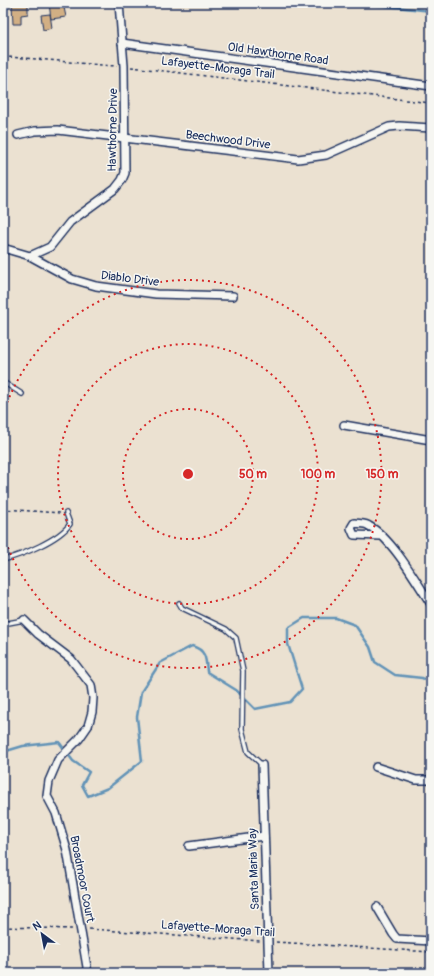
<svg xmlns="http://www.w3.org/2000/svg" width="434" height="976" font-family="Pangolin,sans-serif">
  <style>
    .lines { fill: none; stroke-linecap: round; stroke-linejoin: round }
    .stream { stroke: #6293b7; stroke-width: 2.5 }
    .building { fill: #d2af84; stroke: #1b2f5e }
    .service-casing { stroke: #1b2f5e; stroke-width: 6 }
    .minor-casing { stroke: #1b2f5e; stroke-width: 10 }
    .path { stroke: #1b2f5e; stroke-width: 1.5; stroke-dasharray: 3 3; stroke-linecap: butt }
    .service { stroke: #f6f6f2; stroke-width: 3.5 }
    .minor { stroke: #f6f6f2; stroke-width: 7 }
    .ring { fill: none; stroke: #d62828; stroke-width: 2; stroke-dasharray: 2 4 }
    .labels { text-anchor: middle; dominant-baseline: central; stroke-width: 3; stroke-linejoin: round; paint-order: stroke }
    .street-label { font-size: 12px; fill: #1b2f5e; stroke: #f6f6f2 }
    .centre { fill: #d62828; stroke: #f6f6f2; stroke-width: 2 }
    .ring-label { font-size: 12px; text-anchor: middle; font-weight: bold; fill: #d62828; stroke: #f6f6f2; stroke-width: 3; stroke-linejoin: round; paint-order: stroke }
  </style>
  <rect width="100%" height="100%" fill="#ebe1d1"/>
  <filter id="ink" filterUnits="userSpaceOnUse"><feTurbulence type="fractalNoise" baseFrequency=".025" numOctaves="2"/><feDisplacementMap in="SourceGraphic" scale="8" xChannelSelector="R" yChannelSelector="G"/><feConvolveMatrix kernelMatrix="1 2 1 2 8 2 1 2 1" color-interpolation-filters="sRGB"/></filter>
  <g filter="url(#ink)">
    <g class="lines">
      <!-- stream -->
      <g class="stream">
        <polyline points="360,3 431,11"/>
        <path d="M 3,752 L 23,746 L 59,742 L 73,761 L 89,772 L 82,785 L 88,796 L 108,788 L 142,761 L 137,717 L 141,692 L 160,663 L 192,646 C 206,650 206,659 207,672 L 236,690 L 255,709 L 290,702 L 302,689 L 288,644 L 288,628 L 304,618 L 336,618 L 355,625 L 370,647 L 375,662 L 395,675 L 422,678 L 431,682"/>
      </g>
    </g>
    <!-- building -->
    <g class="building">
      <polygon points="12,3 28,3 28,14 21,15 21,24 13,24"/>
      <polygon points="49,3 63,3 66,17 51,19"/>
      <polygon points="50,14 52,28 43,30 41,15"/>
    </g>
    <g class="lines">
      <defs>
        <g id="service">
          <polyline points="3,382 22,394"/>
          <path d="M 3,560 C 22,555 59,540 70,524 L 66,513"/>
          <polyline points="179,603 182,608 226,629 236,638 243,671 242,729 248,752 262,765"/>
          <polyline points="3,624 24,620"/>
        </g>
        <g id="minor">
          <polyline points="122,43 431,86"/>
          <polyline points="18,135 35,131 58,130 298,159 326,155 389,127 399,126 431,128"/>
          <polyline points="3,248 30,256 72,279 96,286 156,294 233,296"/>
          <polyline points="30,256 50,247 70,222 115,189 122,180 125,173 124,66 119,3"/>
          <polyline points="344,425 431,440"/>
          <path d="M 381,536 L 354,535 L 351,528 L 354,523 C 359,524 366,523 369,526 C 392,538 417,583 431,604"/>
          <polyline points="24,620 38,634 71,659 91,685 93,698 92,712 88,726 79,739 58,760 49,781 47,796 56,813 67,850 88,973"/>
          <polyline points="262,765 269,973"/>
          <polyline points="376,767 416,780 431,780"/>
          <polyline points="189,846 264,836"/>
          <polyline points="377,907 393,934 397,939 431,941"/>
        </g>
      </defs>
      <!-- service casing -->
      <use href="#service" class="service-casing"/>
      <!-- minor casing -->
      <use href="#minor" class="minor-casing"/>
      <!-- path -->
      <g class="path">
        <path d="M 3,57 C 41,58 79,64 117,66"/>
        <polyline points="131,67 431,103"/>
        <polyline points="3,509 60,513"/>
        <polyline points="3,927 73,929"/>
        <polyline points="89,929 261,941"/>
        <polyline points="276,942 431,952"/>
      </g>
      <!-- service -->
      <use href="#service" class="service"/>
      <!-- minor -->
      <use href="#minor" class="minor"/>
    </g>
  </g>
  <!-- distance rings -->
  <g class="ring">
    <circle cx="188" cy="474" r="65"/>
    <circle cx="188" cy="474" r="130"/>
    <path d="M3 414A194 194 0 1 1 3 534"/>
  </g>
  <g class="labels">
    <!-- street labels -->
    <g class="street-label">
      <text transform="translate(278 54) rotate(8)">Old Hawthorne Road</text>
      <text transform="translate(218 68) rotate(7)">Lafayette-Moraga Trail</text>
      <text transform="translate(113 130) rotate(-89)">Hawthorne Drive</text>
      <text transform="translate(228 140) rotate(7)">Beechwood Drive</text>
      <text transform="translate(130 279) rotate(7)">Diablo Drive</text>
      <text transform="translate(254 869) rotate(-92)">Santa Maria Way</text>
      <text transform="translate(82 879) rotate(79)">Broadmoor Court</text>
      <text transform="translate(218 929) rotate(4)">Lafayette-Moraga Trail</text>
    </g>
  </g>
  <circle cx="188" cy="474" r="6" class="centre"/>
  <g class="ring-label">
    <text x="253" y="478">50 m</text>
    <text x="318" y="478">100 m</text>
    <text x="382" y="478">150 m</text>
  </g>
  <!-- margin -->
  <rect width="434" height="976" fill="none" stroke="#f6f6f2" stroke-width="16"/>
  <rect x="8" y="8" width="418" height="960" fill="none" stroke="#1b2f5e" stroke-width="1.5" filter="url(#ink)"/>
  <!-- north arrow -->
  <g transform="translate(42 934) rotate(328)" stroke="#f6f6f2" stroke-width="3" paint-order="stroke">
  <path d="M0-3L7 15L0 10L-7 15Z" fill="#1b2f5e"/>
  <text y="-6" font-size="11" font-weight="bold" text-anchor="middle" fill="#1b2f5e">N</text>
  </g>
</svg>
